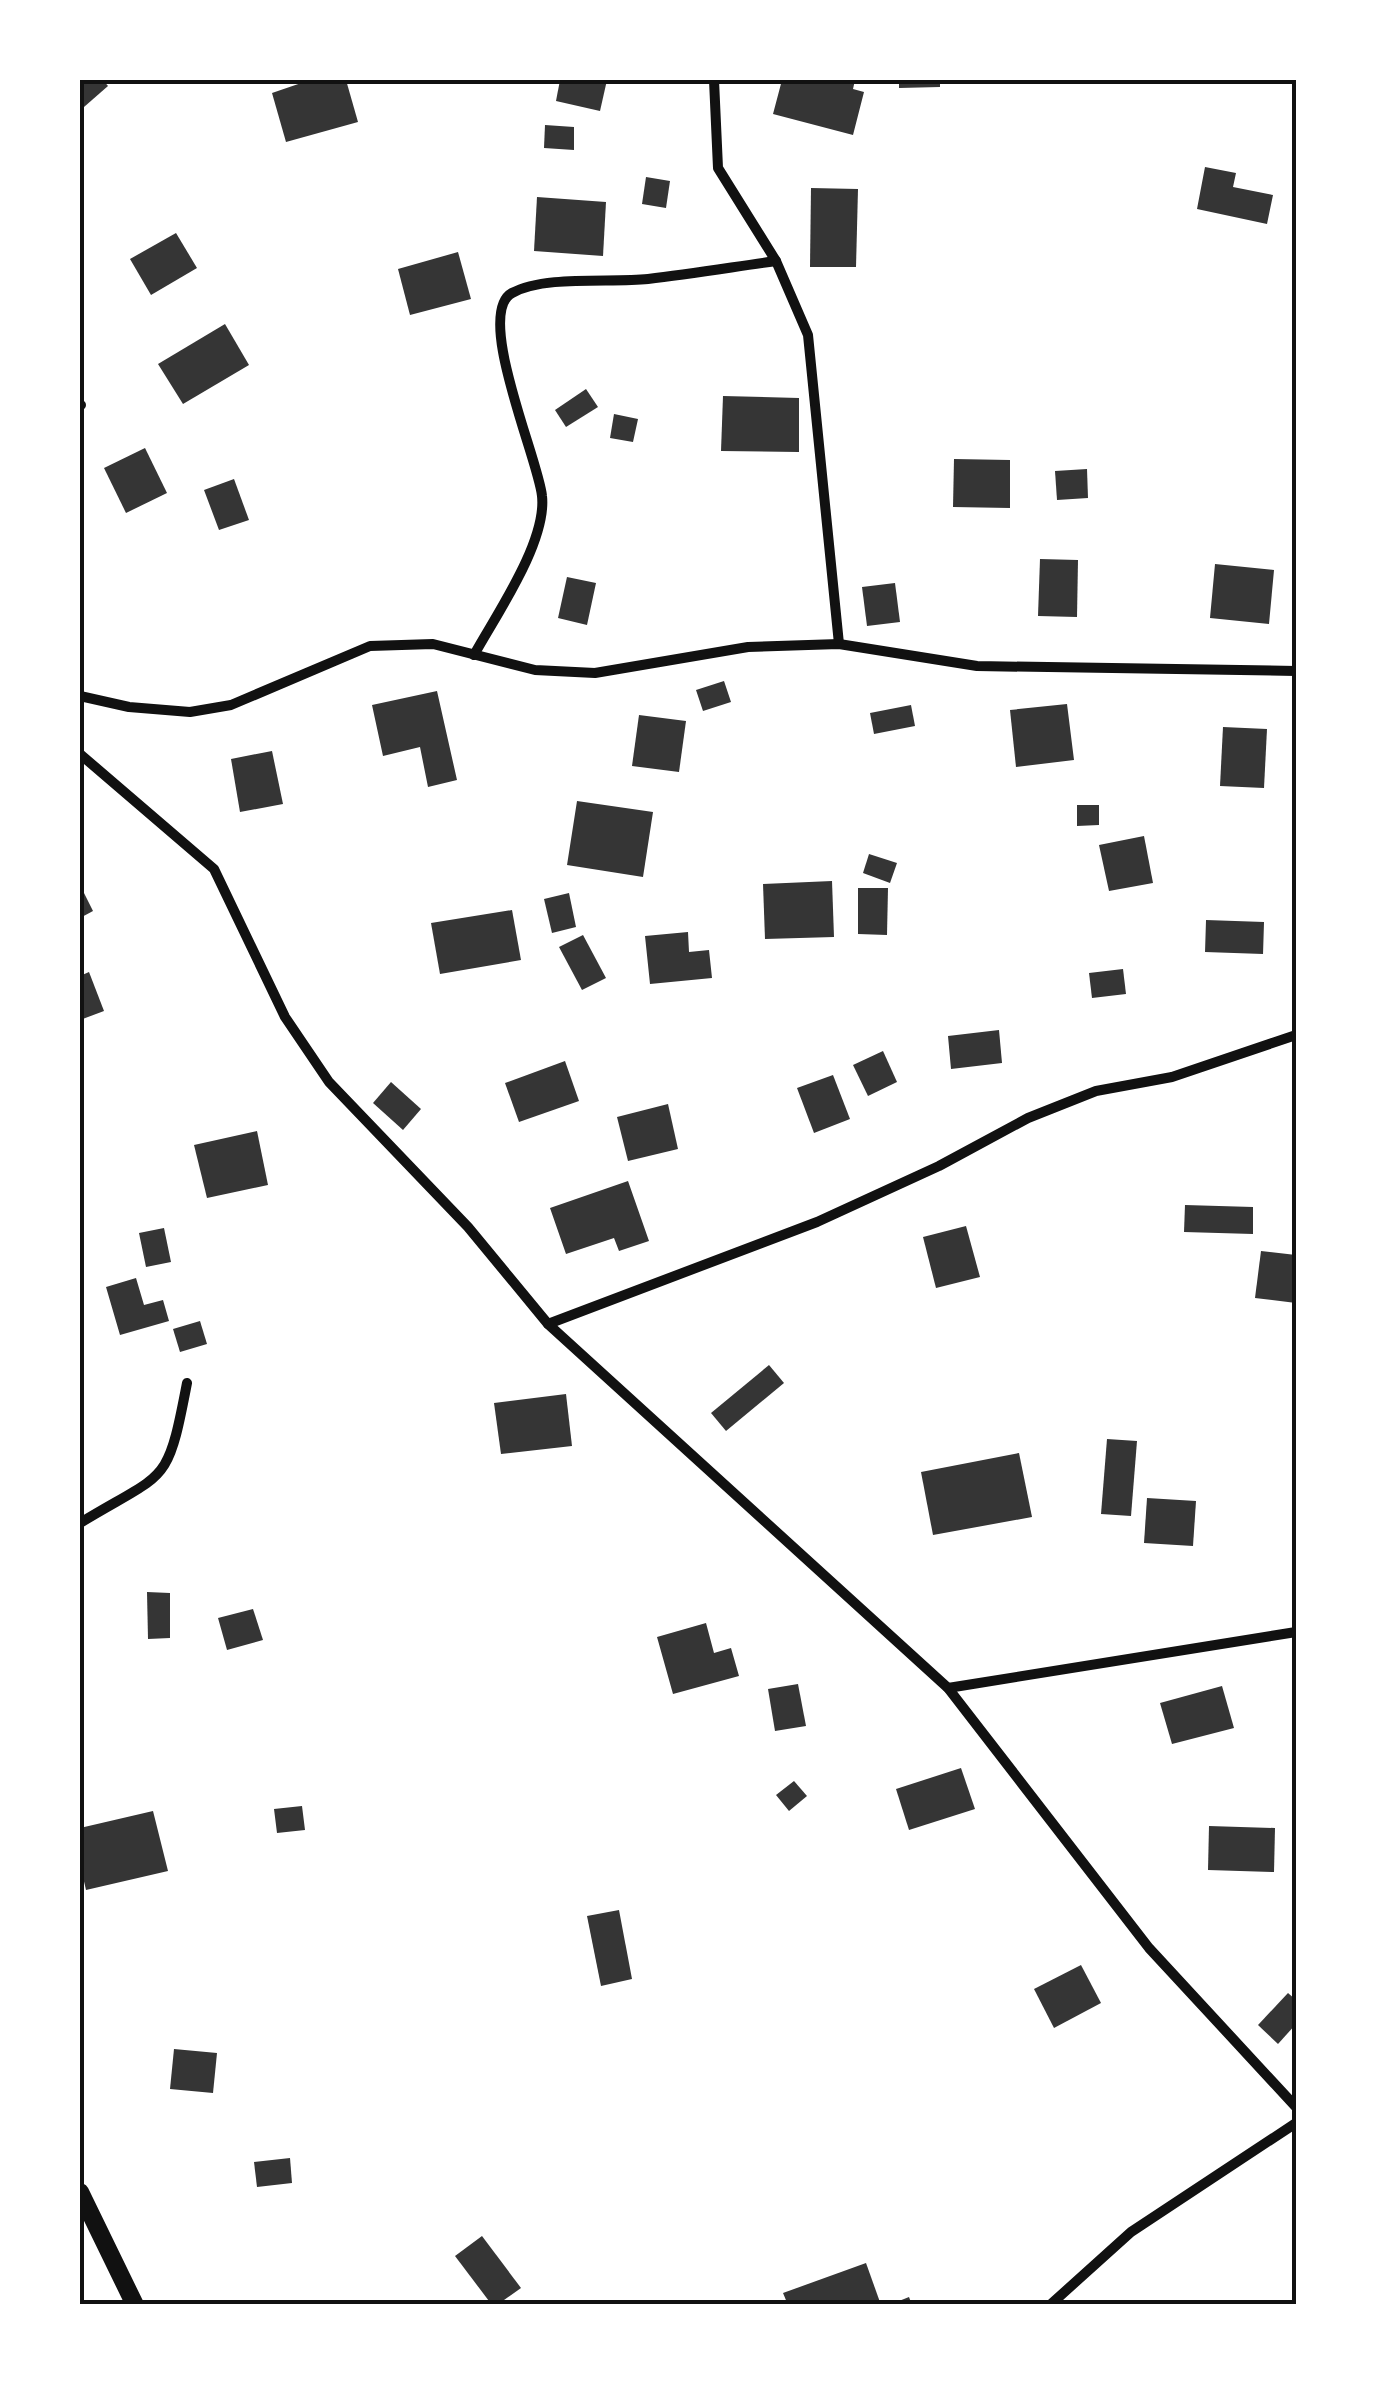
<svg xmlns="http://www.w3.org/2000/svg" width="1376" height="2385" font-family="'Fira Sans',sans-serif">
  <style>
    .building { fill: #353535 }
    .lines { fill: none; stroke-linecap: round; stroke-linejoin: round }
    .minor { stroke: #111; stroke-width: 10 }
    .tertiary { stroke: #111; stroke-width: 18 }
    .neatline { fill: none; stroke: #111; stroke-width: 4 }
  </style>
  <rect width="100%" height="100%" fill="#fff"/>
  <!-- building -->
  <g class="building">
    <polygon points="80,80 103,80 108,86 84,107"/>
    <polygon points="310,80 346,80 358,122 286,142 272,93"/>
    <polygon points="560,80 607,80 600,111 556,101"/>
    <polygon points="782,80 855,80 853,89 864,92 853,135 773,114"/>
    <polygon points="899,80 940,80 940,87 899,88"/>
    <polygon points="545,125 574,127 574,150 544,148"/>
    <polygon points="1205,167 1236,173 1233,187 1273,195 1267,224 1197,209"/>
    <polygon points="646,177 670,181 666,208 642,204"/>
    <polygon points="811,188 858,189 856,267 810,267"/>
    <polygon points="537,197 606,202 603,256 534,251"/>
    <polygon points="176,233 197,268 151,295 130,259"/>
    <polygon points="458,252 471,299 410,315 398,269"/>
    <polygon points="225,324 249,365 183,404 158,364"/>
    <polygon points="586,389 598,407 566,427 555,410"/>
    <polygon points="723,396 799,398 799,452 721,451"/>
    <polygon points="614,414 638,419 633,442 610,438"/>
    <polygon points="145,448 167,493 126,513 104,468"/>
    <polygon points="954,459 1010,460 1010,508 953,507"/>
    <polygon points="1087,469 1088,498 1057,500 1055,471"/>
    <polygon points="234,479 249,520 219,530 204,490"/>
    <polygon points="1040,559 1078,560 1077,617 1038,616"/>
    <polygon points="1215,564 1274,570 1269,624 1210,618"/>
    <polygon points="567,577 596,583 587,625 558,618"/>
    <polygon points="895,583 900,622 867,626 862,587"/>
    <polygon points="724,681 731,702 703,711 696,690"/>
    <polygon points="437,691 457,780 428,787 420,747 383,756 372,705"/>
    <polygon points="1067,704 1074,760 1016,767 1010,710"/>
    <polygon points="911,705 915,726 874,734 870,713"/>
    <polygon points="639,715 686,721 679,772 632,766"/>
    <polygon points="1223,727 1267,729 1264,788 1220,786"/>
    <polygon points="272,751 283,804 240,812 231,759"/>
    <polygon points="577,801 653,812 643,877 567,865"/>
    <polygon points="1077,805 1099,805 1099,825 1077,826"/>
    <polygon points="1144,836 1153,883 1109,891 1099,845"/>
    <polygon points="869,854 897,863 890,883 863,873"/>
    <polygon points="832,881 834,937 765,939 763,884"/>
    <polygon points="80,885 93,911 80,918"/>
    <polygon points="858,888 888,888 887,935 858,934"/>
    <polygon points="569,893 576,927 552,933 544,899"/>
    <polygon points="512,910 521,960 440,974 431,923"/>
    <polygon points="1206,920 1264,922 1263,954 1205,952"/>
    <polygon points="688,932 689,952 709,950 712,978 650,984 645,936"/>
    <polygon points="583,935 606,978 582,990 559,947"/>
    <polygon points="1123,969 1126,994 1092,998 1089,973"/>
    <polygon points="89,972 104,1011 80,1020 80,976"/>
    <polygon points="999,1030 1002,1063 951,1069 948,1036"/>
    <polygon points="883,1051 897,1082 868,1096 853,1065"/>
    <polygon points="565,1061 579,1101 519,1122 505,1083"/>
    <polygon points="833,1075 850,1119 814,1133 797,1088"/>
    <polygon points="391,1082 421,1109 403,1130 373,1103"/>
    <polygon points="668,1104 678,1149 628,1161 617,1117"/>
    <polygon points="257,1131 268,1185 207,1198 194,1145"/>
    <polygon points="628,1181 649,1241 619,1251 614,1238 566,1254 550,1208"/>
    <polygon points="1185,1205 1253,1207 1253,1234 1184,1232"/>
    <polygon points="966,1226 980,1277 936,1288 923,1237"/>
    <polygon points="164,1228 171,1262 146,1267 139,1233"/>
    <polygon points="1261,1251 1296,1255 1296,1303 1255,1298"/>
    <polygon points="136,1278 144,1305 163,1300 169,1321 120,1335 106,1287"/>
    <polygon points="200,1321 207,1344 180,1352 173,1329"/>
    <polygon points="769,1365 784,1383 726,1431 711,1413"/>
    <polygon points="566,1394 572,1446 501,1454 494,1403"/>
    <polygon points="1107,1439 1137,1441 1131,1516 1101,1514"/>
    <polygon points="1019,1453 1032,1517 933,1535 921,1472"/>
    <polygon points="1147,1498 1196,1501 1193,1546 1144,1543"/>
    <polygon points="147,1592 170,1593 170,1638 148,1639"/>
    <polygon points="253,1609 263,1640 227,1650 218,1618"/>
    <polygon points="706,1623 714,1653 731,1648 739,1676 673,1694 657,1637"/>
    <polygon points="798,1684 806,1726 775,1731 768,1689"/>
    <polygon points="1222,1686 1234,1728 1172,1744 1160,1703"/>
    <polygon points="961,1768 975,1809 909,1830 896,1789"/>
    <polygon points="794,1781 807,1796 789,1811 776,1795"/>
    <polygon points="302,1806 305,1830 277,1833 274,1809"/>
    <polygon points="153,1811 168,1871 86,1890 80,1864 80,1828"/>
    <polygon points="1209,1826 1275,1828 1274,1872 1208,1870"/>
    <polygon points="619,1910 632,1979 601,1986 587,1916"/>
    <polygon points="1081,1965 1101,2003 1054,2028 1034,1989"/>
    <polygon points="1288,1993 1296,2000 1296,2024 1278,2044 1258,2025"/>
    <polygon points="174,2049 217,2053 213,2093 170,2089"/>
    <polygon points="290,2158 292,2183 257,2187 254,2162"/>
    <polygon points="482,2236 521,2288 497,2305 492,2305 455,2256"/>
    <polygon points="866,2263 881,2305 788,2305 783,2293"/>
    <polygon points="909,2297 912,2305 889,2305"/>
  </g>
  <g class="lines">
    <!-- minor -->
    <g class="minor">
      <polyline points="714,80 718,168 776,261 808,335 839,644"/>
      <polyline points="80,406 81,405"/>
      <path d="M 474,655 C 496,615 547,542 542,496 C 539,461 474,314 512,293 C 545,275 610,283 648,279 C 691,274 733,267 776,261"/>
      <polyline points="80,696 129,707 190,712 231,705 370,646 433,644 535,670 595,673 748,647 839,644 977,666 1296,671"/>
      <polyline points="80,754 214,869 285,1017 329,1082 468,1227 548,1324 948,1688 1149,1948 1296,2107"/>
      <polyline points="548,1324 817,1222 939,1166 1028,1118 1096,1091 1172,1077 1296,1035"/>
      <path d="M 80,1523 C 167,1470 167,1488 187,1383"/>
      <polyline points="948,1688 1296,1632"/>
      <polyline points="1050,2305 1131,2232 1296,2123"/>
    </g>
    <!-- tertiary -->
    <polyline class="tertiary" points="80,2192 135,2305"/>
  </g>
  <!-- border -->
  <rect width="1376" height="2385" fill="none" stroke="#ffffff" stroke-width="165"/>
  <rect x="82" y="82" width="1212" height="2220" class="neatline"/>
</svg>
